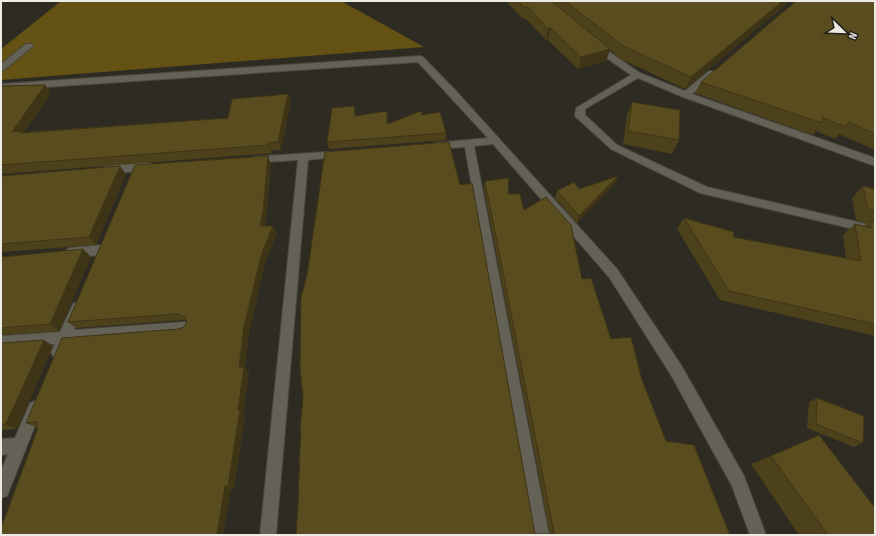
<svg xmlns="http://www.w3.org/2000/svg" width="876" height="536" font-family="'Sofia Sans Condensed',sans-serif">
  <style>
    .green { fill: #635214 }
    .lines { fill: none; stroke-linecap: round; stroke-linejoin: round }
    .street-casing { stroke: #4a483f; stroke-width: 2 }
    .street { fill: #646156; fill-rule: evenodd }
    .wall { fill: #4d411b }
    .shaded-wall { fill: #3e3516 }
    .building { fill: #594c1f; stroke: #3e3516 }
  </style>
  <rect width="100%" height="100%" fill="#2e2b22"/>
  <!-- green -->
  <polygon class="green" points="61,1 341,1 424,47 1,80 1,49"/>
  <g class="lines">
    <defs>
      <g id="street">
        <polygon points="26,44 32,44 33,46 4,70 1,71 1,64"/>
        <polygon points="592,44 598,44 640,73 685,91 709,71 715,71 716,73 715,75 692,94 875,158 875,166 683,97 638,78 585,109 585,115 617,145 707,187 875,226 875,234 700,193 611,149 577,118 575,116 576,108 631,75 592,48"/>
        <polygon points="420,56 423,57 456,91 617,269 681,365 744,476 766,535 750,535 732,486 671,375 609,277 493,144 474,146 549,535 533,535 465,147 434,149 429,146 434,143 488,138 418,62 1,90 1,84"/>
        <polygon points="340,151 345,154 344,156 308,160 276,535 260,535 298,160 252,163 247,160 252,157"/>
        <polygon points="148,163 152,164 153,167 152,170 107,174 103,173 102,170 103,167 107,166"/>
        <polygon points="101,245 105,247 107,250 105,253 101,255 70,258 66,256 64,253 66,250 70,248"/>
        <polygon points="77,302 81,304 83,308 74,330 184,322 189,324 191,328 189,332 184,334 69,343 63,356 58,358 53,356 51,352 55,344 1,348 1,336 60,332 73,304"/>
        <polygon points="35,401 40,403 42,408 7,496 1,498 1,471 8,454 1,455 1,439 15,438 30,403"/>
      </g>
    </defs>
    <!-- street casing -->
    <use href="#street" class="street-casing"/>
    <!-- street -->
    <use href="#street" class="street"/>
  </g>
  <!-- wall -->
  <g class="wall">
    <polygon points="506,1 790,1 685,89 619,58 610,50 606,61 578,69 548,40 546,40 526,19 522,18"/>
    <polygon points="875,1 875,150 839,134 835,139 816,131 813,135 695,93 701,82"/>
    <polygon points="45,85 51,93 24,132 228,118 288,94 291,102 281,150 272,150 272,153 1,174 1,86"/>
    <polygon points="632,102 679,140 672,154 623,144 627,115"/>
    <polygon points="422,115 446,133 446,140 329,149 327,142 356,116 388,119 388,124"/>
    <polygon points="271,164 266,220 265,226 277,233 265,263 249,333 245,367 249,372 243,414 245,415 234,489 231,489 38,429 35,428 36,427 26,423 178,329 184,327 187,322 184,320 76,328 68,322"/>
    <polygon points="126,174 96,245 1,252 1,176"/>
    <polygon points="618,176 615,183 577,223 555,198 557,191 579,189"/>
    <polygon points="485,181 508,194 524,210 582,279 611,339 642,380 666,441 730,535 296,535 299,491 298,490 300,465 299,463 301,433 300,431 303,397 535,534 550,534 484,189"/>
    <polygon points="863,186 875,189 875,336 720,300 677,229 684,218 733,237 846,259 843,235 855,224 864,226 867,223 856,220 852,198"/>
    <polygon points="83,249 91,257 59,331 1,335 1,257"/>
    <polygon points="1,343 53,346 17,429 1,430"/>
    <polygon points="817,398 863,443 854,447 807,428 809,402"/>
    <polygon points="771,456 874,506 875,506 875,535 799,535 751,464"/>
  </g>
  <!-- shaded-wall -->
  <g class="shaded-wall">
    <polygon points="783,1 790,1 685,89 691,77"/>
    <polygon points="551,28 548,40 546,40 548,29"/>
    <polygon points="610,49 606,61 578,69 581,57"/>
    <polygon points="45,85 51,93 24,132 12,132"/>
    <polygon points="288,94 291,102 281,150 278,142"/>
    <polygon points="387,111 388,119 387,131"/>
    <polygon points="269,142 272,150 272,153 269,145"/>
    <polygon points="268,156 271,164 266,220 264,233 260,226"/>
    <polygon points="120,166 126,174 96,245 89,237"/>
    <polygon points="618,176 615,183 577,223 579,216"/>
    <polygon points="273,226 277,233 265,263 249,333 245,367 249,372 243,414 245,415 234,489 228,486 239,367 244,327 261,256"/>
    <polygon points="83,249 91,257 59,331 50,324"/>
    <polygon points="44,340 53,346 17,429 6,424"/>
    <polygon points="225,486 231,489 223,535 217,535"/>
  </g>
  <!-- building -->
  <g class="building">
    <polygon points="518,1 551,1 610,49 581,57 551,28 548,29 528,7 524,7"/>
    <polygon points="565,1 783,1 691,77 623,46"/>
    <polygon points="796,1 875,1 875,134 849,122 845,127 822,117 822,123 701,82"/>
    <polygon points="45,85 12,132 22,131 21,133 228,118 232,99 288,94 278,142 269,142 269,145 1,165 1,86"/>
    <polygon points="632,102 680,110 679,140 628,131"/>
    <polygon points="354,106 355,116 387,111 387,124 421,111 422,115 440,112 446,133 327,142 332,108"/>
    <polygon points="449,142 460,185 472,183 535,534 552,534 554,533 485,181 509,178 508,194 520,194 524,210 546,197 571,225 582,279 591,278 611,339 631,337 642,380 666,441 694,445 730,535 296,535 299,490 298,490 300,463 299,463 301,431 300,431 303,397 300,368 301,297 307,275 325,152"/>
    <polygon points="268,156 263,212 260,226 273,226 261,256 244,327 239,367 244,367 238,410 240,410 228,486 225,486 217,535 1,535 1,528 38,428 35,428 38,422 26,423 62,338 178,329 184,327 187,322 185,317 178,314 68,322 135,165"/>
    <polygon points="120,166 89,237 1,244 1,176"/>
    <polygon points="618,176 579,216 557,191 574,182 579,189"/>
    <polygon points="863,186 875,189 875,211 868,209"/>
    <polygon points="684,218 734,232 733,237 861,261 855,224 871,228 870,221 875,222 875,324 729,291"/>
    <polygon points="83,249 50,324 1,328 1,257"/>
    <polygon points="44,340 6,424 1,424 1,343"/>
    <polygon points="817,398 864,416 863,443 816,424"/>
    <polygon points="819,435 875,508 875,535 828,535 771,456"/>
  </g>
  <!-- border -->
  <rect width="876" height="536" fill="none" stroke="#edebe5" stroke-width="4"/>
  <!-- north arrow -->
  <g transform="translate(844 32) rotate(113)" stroke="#242219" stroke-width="3" paint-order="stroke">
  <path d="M0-3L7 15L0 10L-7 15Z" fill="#edebe5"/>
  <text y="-6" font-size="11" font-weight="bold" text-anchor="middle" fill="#edebe5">N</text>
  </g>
</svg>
